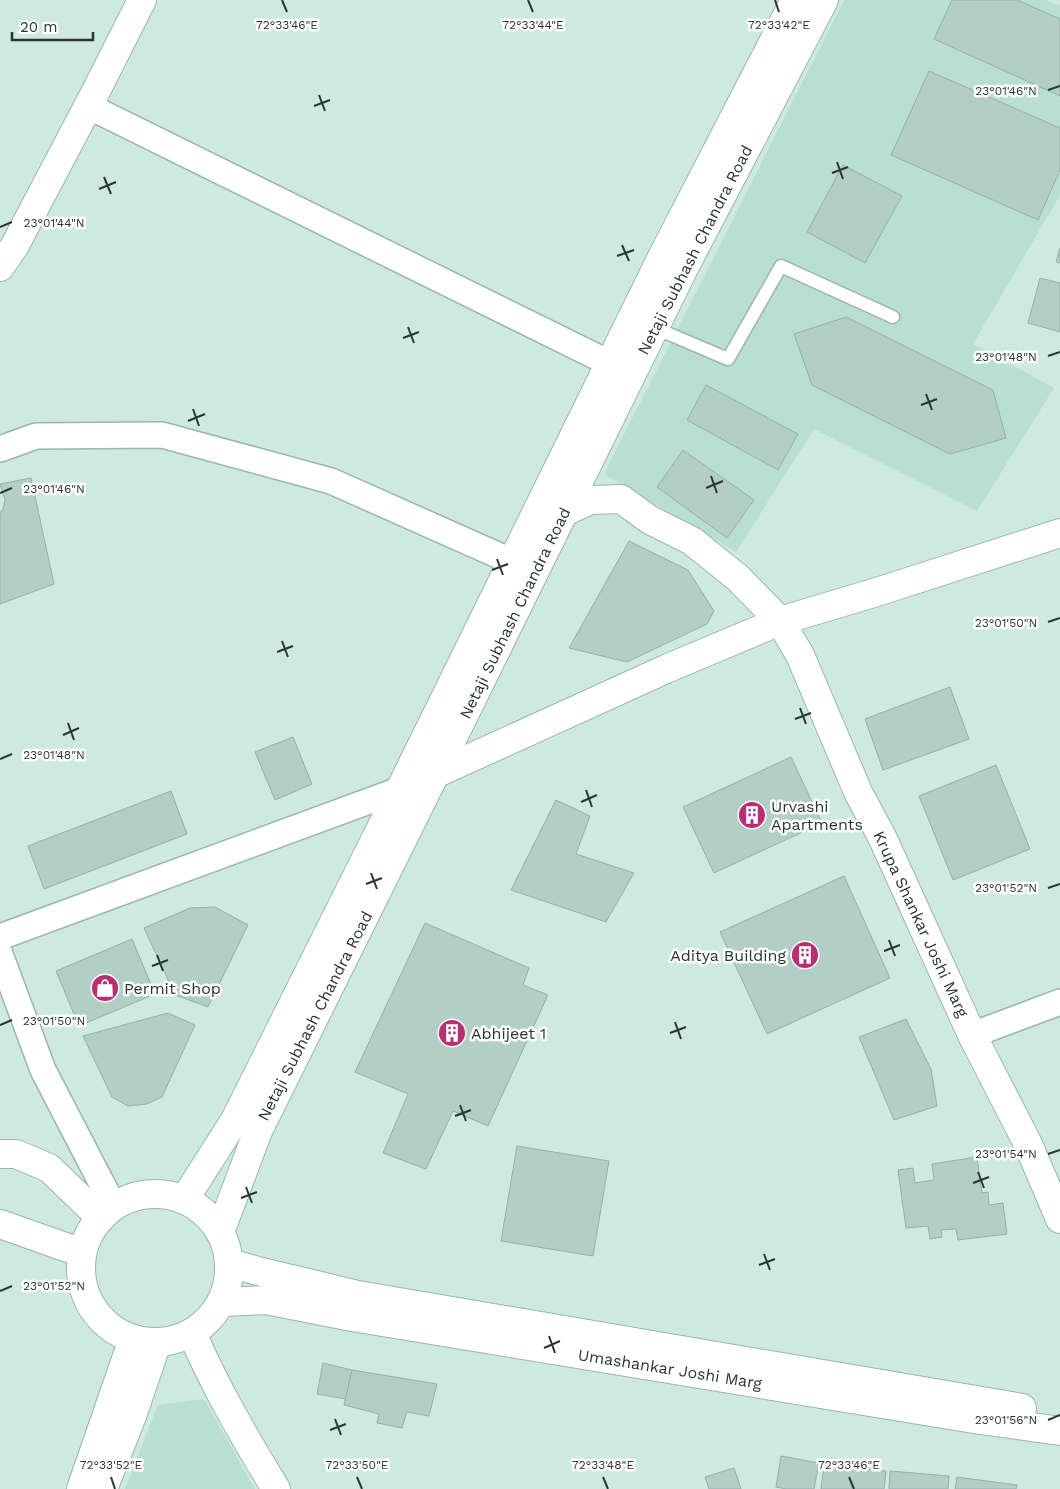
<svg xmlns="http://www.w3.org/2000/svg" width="1060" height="1489" font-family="'Work Sans',sans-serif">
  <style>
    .built { fill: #b9dfd3 }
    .building { fill: #b2cec5; stroke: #96b1a8 }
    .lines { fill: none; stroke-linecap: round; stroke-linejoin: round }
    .service-casing { stroke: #9ab6ad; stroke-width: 15 }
    .minor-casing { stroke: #9ab6ad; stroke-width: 28 }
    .tertiary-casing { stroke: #9ab6ad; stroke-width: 30 }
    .secondary-casing { stroke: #9ab6ad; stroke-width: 30 }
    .service { stroke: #fff; stroke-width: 12 }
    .minor { stroke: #fff; stroke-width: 25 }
    .tertiary { stroke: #fff; stroke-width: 28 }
    .secondary { stroke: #fff; stroke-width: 28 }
    .ticks { fill: none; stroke: #2b3633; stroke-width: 2 }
    .labels { text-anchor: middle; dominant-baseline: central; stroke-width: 5; stroke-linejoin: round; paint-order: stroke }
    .street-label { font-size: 16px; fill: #2b3633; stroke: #fff }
    .poi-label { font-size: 16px; fill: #2b3633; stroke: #fff; text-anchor: start }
    .ticks-label { font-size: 12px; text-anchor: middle; fill: #2b3633; stroke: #fff; stroke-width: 5; stroke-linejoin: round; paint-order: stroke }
  </style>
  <rect width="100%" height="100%" fill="#cde9e0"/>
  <!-- built -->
  <g class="built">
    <polygon points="844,0 1046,0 1060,6 1060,195 973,344 1054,388 977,511 814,429 736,552 604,474"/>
    <polygon points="204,1399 255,1489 125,1489 158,1405"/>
  </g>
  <!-- building -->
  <g class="building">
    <polygon points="952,0 1017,0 1060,19 1060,96 934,39"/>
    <polygon points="929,71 1060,128 1060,170 1038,220 891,155"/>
    <polygon points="843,165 902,196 865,263 807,232"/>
    <polygon points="1060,248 1060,263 1056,262"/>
    <polygon points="1040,278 1060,283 1060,332 1028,323"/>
    <polygon points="846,317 993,390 1006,438 950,454 812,385 794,334"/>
    <polygon points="706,385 798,434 778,470 687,420"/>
    <polygon points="683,450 754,500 727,538 657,487"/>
    <polygon points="31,478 54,584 0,604 0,513 3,509 5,500 0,484"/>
    <polygon points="629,541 688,570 714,611 707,624 627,662 569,648"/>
    <polygon points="950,687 969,739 883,770 865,719"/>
    <polygon points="293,737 312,784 275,800 255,752"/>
    <polygon points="791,757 822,823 714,873 683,807"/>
    <polygon points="996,765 1030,849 953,880 919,796"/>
    <polygon points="171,791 187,834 44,889 28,846"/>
    <polygon points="556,800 590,816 576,854 634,873 606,922 511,890"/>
    <polygon points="844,876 890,978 767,1034 720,932"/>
    <polygon points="215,907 248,925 208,1007 175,995 144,928 190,908"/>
    <polygon points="425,923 529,968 523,985 548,995 488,1126 453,1111 426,1169 383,1153 408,1094 355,1072"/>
    <polygon points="132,939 155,994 79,1026 56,971"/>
    <polygon points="168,1013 195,1025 162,1097 147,1104 128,1106 112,1097 83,1036"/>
    <polygon points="906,1019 931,1069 937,1106 894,1120 859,1037"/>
    <polygon points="517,1146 609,1161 593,1256 501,1241"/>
    <polygon points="977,1157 982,1193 988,1192 989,1205 1003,1203 1007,1234 958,1240 956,1229 941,1230 942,1237 930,1239 928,1226 906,1228 898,1170 913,1168 915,1183 934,1180 932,1164"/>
    <polygon points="323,1363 352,1370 346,1399 317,1394"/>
    <polygon points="352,1370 437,1384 429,1416 407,1412 402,1428 377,1423 379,1414 344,1405"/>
    <polygon points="781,1456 819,1463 814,1489 786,1489 776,1487"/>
    <polygon points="824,1464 886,1471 884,1489 821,1489"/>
    <polygon points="734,1468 741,1489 709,1489 705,1477"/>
    <polygon points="890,1471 949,1476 948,1489 889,1489"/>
    <polygon points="957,1477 1017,1485 1016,1489 955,1489"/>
  </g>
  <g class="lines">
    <defs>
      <polyline id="service" points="655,328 728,359 781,266 893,317"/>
      <g id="minor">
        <polyline points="88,106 609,363"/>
        <polyline points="0,449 36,436 162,435 331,481 511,561"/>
        <polyline points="0,937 399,790"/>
        <polyline points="0,954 43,1070 114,1207"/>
        <polyline points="972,1035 1060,1002"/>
      </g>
      <g id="tertiary">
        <polyline points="0,267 14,247 95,93 142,0"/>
        <polyline points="564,512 591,500 621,499 650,520 692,541 738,578 780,621 800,655 858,792 883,839 972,1035 1028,1144 1060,1219"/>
        <polyline points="435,774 666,669 780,621 880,591 1060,533"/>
        <polyline points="0,1154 16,1154 49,1168 101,1218"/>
        <polyline points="0,1224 82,1253"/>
        <polyline points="229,1263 258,1271 358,1295 1022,1408"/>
        <polyline points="222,1302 266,1300 352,1317 980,1420 1060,1431"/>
        <path d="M 192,1333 C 215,1387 245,1438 276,1489"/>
      </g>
      <g id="secondary">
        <circle cx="155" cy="1268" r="74"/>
        <polyline points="184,1200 235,1120 387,816 663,255 795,0"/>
        <polyline points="220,1232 258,1131 435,774 685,266 824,0"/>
        <polyline points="81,1489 133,1339"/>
        <polyline points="103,1489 132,1416 157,1343"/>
      </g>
    </defs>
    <!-- service casing -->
    <use href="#service" class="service-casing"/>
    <!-- minor casing -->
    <use href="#minor" class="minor-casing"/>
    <!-- tertiary casing -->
    <use href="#tertiary" class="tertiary-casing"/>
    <!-- secondary casing -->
    <use href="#secondary" class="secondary-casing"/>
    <!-- service -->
    <use href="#service" class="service"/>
    <!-- minor -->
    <use href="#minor" class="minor"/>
    <!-- tertiary -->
    <use href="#tertiary" class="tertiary"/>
    <!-- secondary -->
    <use href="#secondary" class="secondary"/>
  </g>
  <!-- ticks -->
  <path class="ticks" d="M 282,0 L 287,12M 528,0 L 533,12M 775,0 L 779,12M 1048,90 L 1060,86M 319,95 L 325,111M 314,106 L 330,100M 837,162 L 843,179M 832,173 L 848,167M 104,177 L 111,194M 99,189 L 116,182M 0,227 L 12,222M 622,245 L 629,261M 617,256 L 634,250M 408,327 L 414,343M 403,338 L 419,332M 1048,356 L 1060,352M 926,394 L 932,410M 921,405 L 937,399M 193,409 L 199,426M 188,421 L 205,414M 711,476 L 717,493M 706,488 L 723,481M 0,493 L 12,488M 497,559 L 503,575M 492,570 L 508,564M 1048,622 L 1060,618M 282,641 L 288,657M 277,652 L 293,646M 800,708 L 806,724M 795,719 L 811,713M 68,723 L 74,740M 63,735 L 79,728M 0,759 L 12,754M 586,790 L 592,807M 581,802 L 597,795M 371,873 L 377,889M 366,884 L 382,878M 1048,888 L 1060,884M 889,940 L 895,956M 884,951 L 900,945M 157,955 L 163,971M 152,966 L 168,960M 675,1022 L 681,1039M 0,1025 L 12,1020M 670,1033 L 686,1027M 460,1105 L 466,1121M 455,1116 L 471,1110M 1048,1154 L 1060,1150M 978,1172 L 984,1188M 973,1183 L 989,1177M 246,1187 L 252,1203M 241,1198 L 257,1192M 764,1254 L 770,1270M 759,1265 L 775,1259M 0,1291 L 12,1286M 549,1336 L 555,1353M 544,1348 L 560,1341M 335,1419 L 341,1435M 1048,1420 L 1060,1415M 330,1430 L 346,1424M 111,1477 L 115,1489M 357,1477 L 362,1489M 603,1477 L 608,1489M 849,1477 L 854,1489"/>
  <!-- icons -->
  <defs>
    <symbol id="building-disc" viewBox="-11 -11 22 22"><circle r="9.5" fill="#b63073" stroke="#fff"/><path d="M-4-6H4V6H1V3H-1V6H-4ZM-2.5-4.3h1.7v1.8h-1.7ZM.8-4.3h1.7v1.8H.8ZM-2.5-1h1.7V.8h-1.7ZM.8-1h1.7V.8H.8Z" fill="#fff"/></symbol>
    <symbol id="shop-disc" viewBox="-11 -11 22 22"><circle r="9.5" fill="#b63073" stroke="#fff"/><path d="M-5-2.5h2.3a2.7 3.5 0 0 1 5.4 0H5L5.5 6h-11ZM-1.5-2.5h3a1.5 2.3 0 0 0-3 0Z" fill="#fff"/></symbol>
  </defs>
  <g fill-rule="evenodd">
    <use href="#building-disc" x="736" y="799" width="32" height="32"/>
    <use href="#building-disc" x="789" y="939" width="32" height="32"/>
    <use href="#shop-disc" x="89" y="972" width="32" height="32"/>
    <use href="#building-disc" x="436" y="1017" width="32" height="32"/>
  </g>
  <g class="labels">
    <!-- street labels -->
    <g class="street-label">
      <text transform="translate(695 250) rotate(-63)">Netaji Subhash Chandra Road</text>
      <text transform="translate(515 613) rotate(-64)">Netaji Subhash Chandra Road</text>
      <text transform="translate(921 924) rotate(65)">Krupa Shankar Joshi Marg</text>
      <text transform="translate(315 1016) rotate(-63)">Netaji Subhash Chandra Road</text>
      <text transform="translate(670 1369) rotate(9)">Umashankar Joshi Marg</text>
    </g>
    <!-- poi labels -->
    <g class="poi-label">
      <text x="771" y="806">Urvashi<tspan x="771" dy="18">Apartments</tspan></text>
      <text x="786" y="955" text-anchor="end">Aditya Building</text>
      <text x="124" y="988">Permit Shop</text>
      <text x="471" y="1033">Abhijeet 1</text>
    </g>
  </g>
  <g class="ticks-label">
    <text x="287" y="29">72°33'46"E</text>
    <text x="533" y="29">72°33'44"E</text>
    <text x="779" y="29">72°33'42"E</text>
    <text x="1006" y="95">23°01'46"N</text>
    <text x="54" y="227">23°01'44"N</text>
    <text x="1006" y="361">23°01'48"N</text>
    <text x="54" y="493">23°01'46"N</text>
    <text x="1006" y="627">23°01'50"N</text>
    <text x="54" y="759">23°01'48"N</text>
    <text x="1006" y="892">23°01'52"N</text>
    <text x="54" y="1025">23°01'50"N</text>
    <text x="1006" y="1158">23°01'54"N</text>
    <text x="54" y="1290">23°01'52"N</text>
    <text x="1006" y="1424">23°01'56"N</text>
    <text x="111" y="1469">72°33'52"E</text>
    <text x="357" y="1469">72°33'50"E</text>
    <text x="603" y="1469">72°33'48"E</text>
    <text x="849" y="1469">72°33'46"E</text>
  </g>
  <!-- scale -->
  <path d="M12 32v8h81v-8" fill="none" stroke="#2b3633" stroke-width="2.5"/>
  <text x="20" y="32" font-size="15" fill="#2b3633" stroke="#ffffff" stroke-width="4" paint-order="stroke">20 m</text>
</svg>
